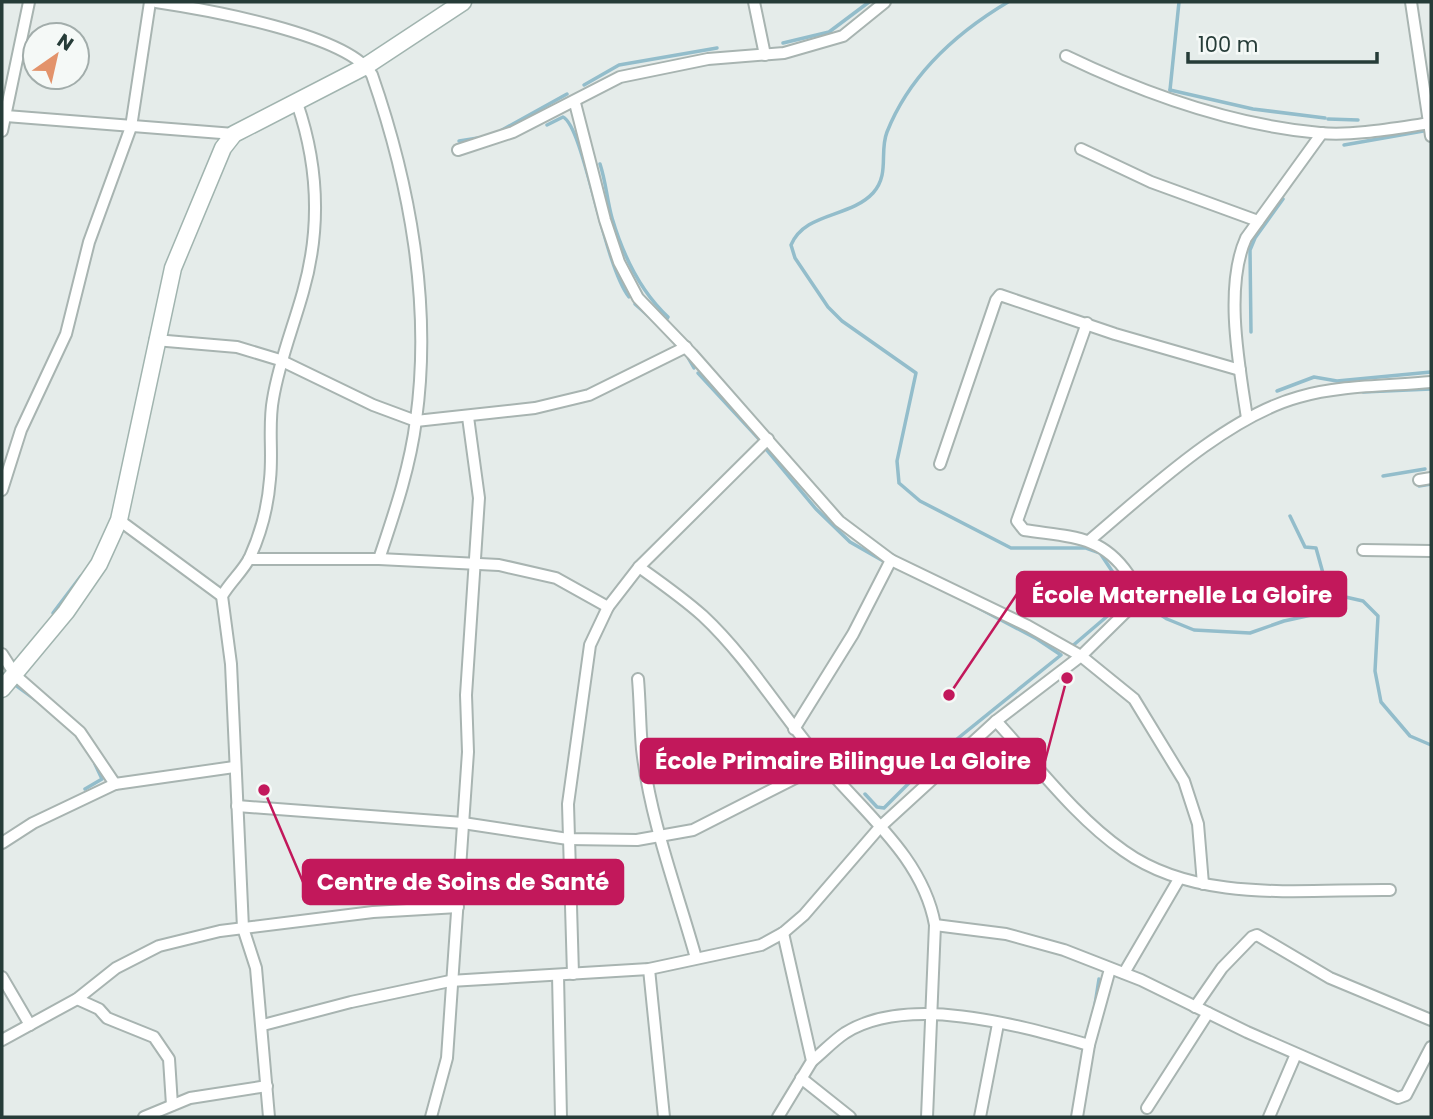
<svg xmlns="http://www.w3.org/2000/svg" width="1433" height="1119" font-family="Poppins,sans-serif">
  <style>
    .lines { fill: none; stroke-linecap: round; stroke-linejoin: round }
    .stream { stroke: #93bdcb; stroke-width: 3.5 }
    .street-casing { stroke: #a8b4b1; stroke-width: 14 }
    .secondary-casing { stroke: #a1b4af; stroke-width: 19 }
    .street { stroke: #fff; stroke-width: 10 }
    .secondary { stroke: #fff; stroke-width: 16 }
    .leader { fill: none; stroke: #c2185b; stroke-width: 2.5 }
    .callout-dot { fill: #c2185b; stroke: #f5f9f7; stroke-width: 2.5 }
    .callout { fill: #c2185b; stroke: #c2185b; stroke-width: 2.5 }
    .callout-label { font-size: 23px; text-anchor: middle; font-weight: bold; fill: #fff }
  </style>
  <rect width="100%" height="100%" fill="#e5ecea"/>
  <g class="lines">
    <!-- stream -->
    <g class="stream">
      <path d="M 1008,2 C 956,33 910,74 887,132 C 879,152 890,174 873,193 C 850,218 805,212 791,245 L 795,258 L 828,307 L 842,321 L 916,373 L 897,461 L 899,483 L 920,501 L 1011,548 L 1086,548 L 1100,553 L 1126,592 L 1167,619 L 1194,630 L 1250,633 L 1284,621 L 1325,612 L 1341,596"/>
      <polyline points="783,43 829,32 869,2"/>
      <polyline points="584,85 619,65 717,48"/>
      <polyline points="1170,90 1253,109 1325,118"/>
      <polyline points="1170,90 1179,2"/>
      <polyline points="1328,119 1358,120"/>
      <path d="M 547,125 L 563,117 C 584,127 603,264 629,297"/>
      <polyline points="502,130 567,94"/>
      <polyline points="459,141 478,138"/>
      <polyline points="1344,145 1429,130"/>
      <path d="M 600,164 C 606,182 607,200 612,218 C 623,255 640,291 668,317 L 666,320"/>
      <polyline points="635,304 654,321"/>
      <polyline points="1251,332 1250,250 1255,238 1283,199"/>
      <polyline points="686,354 694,368"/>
      <polyline points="698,373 759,439"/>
      <polyline points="1277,391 1314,377 1337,381 1431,372"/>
      <polyline points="1363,392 1431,389"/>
      <polyline points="765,448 816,509 850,542 885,562"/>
      <polyline points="1383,476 1425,469"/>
      <polyline points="1419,486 1431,484"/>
      <polyline points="1290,516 1305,547 1316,548 1326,584 1341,596 1363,601 1378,616 1375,671 1381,702 1410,736 1431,745"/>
      <polyline points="53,613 81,576"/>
      <polyline points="1070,648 1125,601"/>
      <polyline points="14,684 36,700"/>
      <polyline points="85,789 102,779 95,764"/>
      <polyline points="865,794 877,807 884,808 936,756 1061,655 1037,639 971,604"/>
      <polyline points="1094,1011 1099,979"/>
    </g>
    <defs>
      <g id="street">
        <path d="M 156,2 C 203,9 349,34 372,75 C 410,184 432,305 416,420 C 410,468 394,514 379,559"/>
        <polyline points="754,2 765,55"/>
        <polyline points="1411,2 1431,136"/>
        <path d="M 1066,56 C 1145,94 1231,125 1320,133 C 1355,136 1396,128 1431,123"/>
        <polyline points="575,103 605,220 619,262 638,298 692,354 839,521 891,560 1028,626 1081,656 1134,699 1184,781 1198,824 1203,884"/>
        <polyline points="6,116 234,134"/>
        <polyline points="2,131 29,2"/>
        <polyline points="1081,149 1151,182 1258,221"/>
        <polyline points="458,150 513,132 620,77 708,59 784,53 843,36 885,2"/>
        <polyline points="155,340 237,347 280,360 373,405 416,421 535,408 589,395 686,347"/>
        <path d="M 1247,418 C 1239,365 1224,287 1246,238 L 1322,133"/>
        <polyline points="940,464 996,300 1000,295 1115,334 1240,370"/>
        <polyline points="1419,480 1431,478"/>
        <polyline points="2,490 21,430 66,334 89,242 131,127 150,2"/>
        <polyline points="119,520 222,596"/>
        <path d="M 1090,540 C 1148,491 1226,417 1299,397 C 1340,385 1389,386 1431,382"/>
        <polyline points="1363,550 1431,551"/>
        <polyline points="249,559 379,559 499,565 556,578 608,607"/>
        <path d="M 639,567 C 660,582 683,598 703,616 C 748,658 781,714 821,761 C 863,812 923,857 935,925 L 927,1117"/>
        <polyline points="2,654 16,676 80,732 115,784"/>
        <path d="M 638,679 C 640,702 640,726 642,749 C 650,820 677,890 696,958"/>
        <path d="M 996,721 C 1036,764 1075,817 1124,851 C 1198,904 1303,889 1390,890"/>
        <polyline points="794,729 853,634 891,560"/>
        <polyline points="237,806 463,823 568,839 637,840 693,830 823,764"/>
        <polyline points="2,843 33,823 115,784 234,767"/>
        <polyline points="935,925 1006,934 1064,950 1141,980 1247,1032 1398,1098 1406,1095 1431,1047"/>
        <polyline points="649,969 664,1117"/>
        <polyline points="1124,973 1179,879"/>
        <polyline points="573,974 568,804 590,645 608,607 639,567 768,439"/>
        <polyline points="558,975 561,1117"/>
        <polyline points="2,977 30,1025"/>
        <polyline points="77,999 99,1009 107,1018 154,1037 169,1059 172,1105"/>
        <polyline points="1195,1007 1222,968 1252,937 1257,935 1330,978 1431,1020"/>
        <path d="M 263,1025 L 351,1002 L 450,981 L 649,969 L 761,945 L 783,933 L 804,915 L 880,827 L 996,721 L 1081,656 L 1139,599 C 1138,589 1133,582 1128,574 C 1101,534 1068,537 1024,530 L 1017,521 L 1087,323"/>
        <polyline points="2,1040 77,999 116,968 159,946 220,931 373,912 458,907"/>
        <path d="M 812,1061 C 823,1052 833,1041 845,1033 C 909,993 1021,1026 1089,1045"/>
        <polyline points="801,1078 850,1117"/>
        <polyline points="1147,1108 1208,1013"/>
        <polyline points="144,1117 190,1098 267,1086"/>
        <path d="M 269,1117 L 256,968 L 243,928 L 231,664 L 222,596 C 230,582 244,570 250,557 C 261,533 268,505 270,479 C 273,453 268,425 273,399 C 279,362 293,328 303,292 C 321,229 318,164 297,103"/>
        <polyline points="431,1117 447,1058 468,752 466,695 479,498 468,417"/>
        <polyline points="778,1117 812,1061 783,933"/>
        <polyline points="980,1117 998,1024"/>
        <polyline points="1077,1117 1089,1045 1110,969"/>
        <polyline points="1269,1117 1296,1054"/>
      </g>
      <polyline id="secondary" points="2,689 66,612 99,564 119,520 173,268 223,148 234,134 366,66 463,2"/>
    </defs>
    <!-- street casing -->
    <use href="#street" class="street-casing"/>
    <!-- secondary casing -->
    <use href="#secondary" class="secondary-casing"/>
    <!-- street -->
    <use href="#street" class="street"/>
    <!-- secondary -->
    <use href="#secondary" class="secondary"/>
  </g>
  <!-- callouts -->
  <path class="leader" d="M949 695L1017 594M1067 678L1045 761M264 790L303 882"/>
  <g class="callout-dot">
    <circle cx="949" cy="695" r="7"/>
    <circle cx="1067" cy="678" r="7"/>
    <circle cx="264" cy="790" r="7"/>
  </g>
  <g class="callout">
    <rect x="1017" y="572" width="329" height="44" rx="7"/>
    <rect x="641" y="739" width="404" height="44" rx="7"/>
    <rect x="303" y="860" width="320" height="44" rx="7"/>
  </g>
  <g class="callout-label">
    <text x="1182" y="603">École Maternelle La Gloire</text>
    <text x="843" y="769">École Primaire Bilingue La Gloire</text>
    <text x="463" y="890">Centre de Soins de Santé</text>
  </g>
  <!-- border -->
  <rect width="1433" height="1119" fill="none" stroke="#263c38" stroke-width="7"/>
  <!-- north arrow -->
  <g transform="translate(56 56) rotate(34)"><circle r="33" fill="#f5f9f7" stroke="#a2adab" stroke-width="2"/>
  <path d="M0-5L12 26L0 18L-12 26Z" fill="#e3936b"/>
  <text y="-10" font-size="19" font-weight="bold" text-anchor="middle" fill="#263c38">N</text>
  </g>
  <!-- scale -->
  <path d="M1188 52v10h189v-10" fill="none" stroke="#263c38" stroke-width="3.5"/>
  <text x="1198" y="52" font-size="21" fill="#263c38" stroke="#f5f9f7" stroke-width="5" paint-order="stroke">100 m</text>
</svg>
